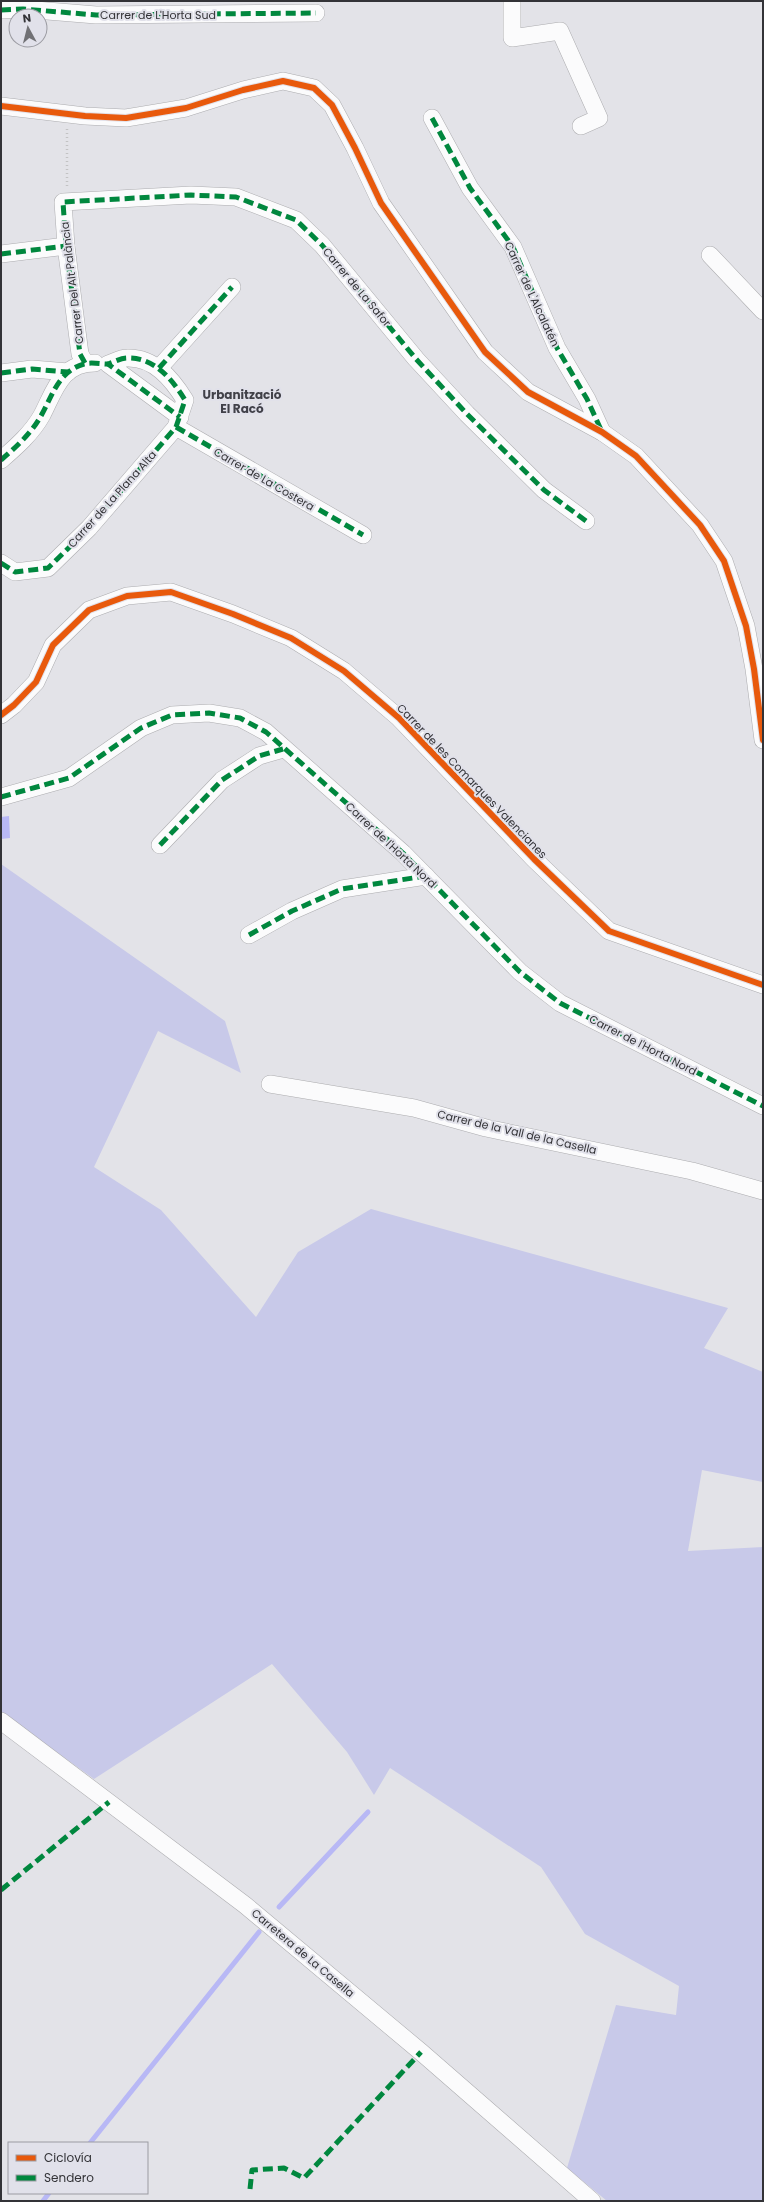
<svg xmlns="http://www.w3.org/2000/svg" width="764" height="2202" font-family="Poppins,sans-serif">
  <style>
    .green { fill: #c8c9e9 }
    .water { fill: #b8b8f5 }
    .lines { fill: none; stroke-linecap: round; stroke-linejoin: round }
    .stream { stroke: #b8b8f5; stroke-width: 5 }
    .street-casing { stroke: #acacaf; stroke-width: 18 }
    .path { stroke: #c3c3c4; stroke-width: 2.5; stroke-dasharray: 1 3; stroke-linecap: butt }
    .street { stroke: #fbfbfc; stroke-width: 17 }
    .quiet { stroke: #00873e; stroke-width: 5; stroke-dasharray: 10 5; stroke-linecap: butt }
    .cycleway-casing { stroke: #e1e1ea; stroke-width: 8 }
    .cycleway { stroke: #e8590c; stroke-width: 6 }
    .labels { text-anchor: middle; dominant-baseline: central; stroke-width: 4; stroke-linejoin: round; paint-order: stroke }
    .street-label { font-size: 11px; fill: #333337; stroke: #e1e1ea }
    .neighbourhood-label { font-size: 12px; font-weight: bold; fill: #414149; stroke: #e1e1ea }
  </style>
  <rect width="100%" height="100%" fill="#e3e3e8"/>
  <!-- green -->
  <polygon class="green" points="1,864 225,1021 241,1073 158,1031 94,1167 161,1210 256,1317 298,1252 371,1209 728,1308 704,1348 763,1372 763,1482 702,1470 688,1551 763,1547 763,2201 607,2201 567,2168 616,2005 676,2015 679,1986 585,1934 541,1867 390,1768 374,1795 347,1752 272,1664 94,1779 1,1712"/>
  <!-- water -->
  <polygon class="water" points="9,816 10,838 1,839 1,817"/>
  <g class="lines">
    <!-- stream -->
    <g class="stream">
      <polyline points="279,1907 368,1812"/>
      <polyline points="90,2143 259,1932"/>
      <polyline points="43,2201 49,2193"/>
    </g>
    <defs>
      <g id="street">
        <polyline points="512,1 512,38 560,31 599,118 581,126"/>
        <polyline points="1,10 23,9 96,15 316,13"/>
        <polyline points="1,106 85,116 126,118 186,108 243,90 283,81 314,88 332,105 355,148 381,203 485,352 528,392 602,432 636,456 700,525 724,561 746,626 754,669 763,740"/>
        <polyline points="432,118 470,188 513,247 557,348 587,399 602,432"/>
        <polyline points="1,254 66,246"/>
        <polyline points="710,255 763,311"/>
        <polyline points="85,363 80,354 66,246 63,202 191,195 236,197 296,220 322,245 416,359 467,414 544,490 586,521"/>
        <polyline points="159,368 232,287"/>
        <polyline points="1,373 32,369 68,372"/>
        <polyline points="176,427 363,535"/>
        <path d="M 1,460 C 16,447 32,433 42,415 C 55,390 61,363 95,363"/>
        <path d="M 1,563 L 15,572 L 48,568 L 89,528 L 176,427 L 185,400 C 172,379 154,357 127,358 C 121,358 114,362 108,364 L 180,417"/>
        <polyline points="1,715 14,705 36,682 53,645 89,610 127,596 171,592 233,614 291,638 344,671 399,718 534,859 609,931 763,985"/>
        <polyline points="1,797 69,778 141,728 172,715 209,713 240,718 266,732 403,853 520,972 560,1003 763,1106"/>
        <polyline points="160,845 222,780 259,756 283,749"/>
        <polyline points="249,935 292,911 342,889 426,876"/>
        <polyline points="270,1084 414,1108 486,1128 692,1171 763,1191"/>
        <polyline points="1,1721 245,1905 421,2052 592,2201"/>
      </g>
    </defs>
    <!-- street casing -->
    <use href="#street" class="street-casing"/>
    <!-- path -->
    <polyline class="path" points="67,186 67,129"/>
    <!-- street -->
    <use href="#street" class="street"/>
    <!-- quiet -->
    <g class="quiet">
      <polyline points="1,10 23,9 96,15 316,13"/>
      <polyline points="432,118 470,188 513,247 557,348 587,399 602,432"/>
      <polyline points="1,254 66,246"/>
      <polyline points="85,363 80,354 66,246 63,202 191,195 236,197 296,220 322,245 416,359 467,414 544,490 586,521"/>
      <polyline points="159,368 232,287"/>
      <polyline points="1,373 32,369 68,372"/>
      <polyline points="176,427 363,535"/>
      <path d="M 1,460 C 16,447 32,433 42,414 C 53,394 59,371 84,364 C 91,362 101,364 108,364"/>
      <path d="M 1,563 L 15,572 L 48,568 L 89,528 L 176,427 L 185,400 C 172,379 154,357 127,358 C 121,358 114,362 108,364 L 180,417"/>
      <polyline points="1,797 69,778 141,728 172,715 209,713 240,718 266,732 403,853 520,972 560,1003 763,1106"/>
      <polyline points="160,845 222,780 259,756 283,749"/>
      <polyline points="249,935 292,911 342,889 426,876"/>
      <polyline points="1,1890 109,1802"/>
      <polyline points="250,2189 252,2170 284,2168 304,2178 421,2052"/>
    </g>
    <defs>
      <g id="cycleway">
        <polyline points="1,106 85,116 126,118 186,108 243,90 283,81 314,88 332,105 355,148 381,203 485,352 528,392 602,432 636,456 700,525 724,561 746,626 754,669 763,740"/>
        <polyline points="1,715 14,705 36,682 53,645 89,610 127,596 171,592 233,614 291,638 344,671 399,718 534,859 609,931 763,985"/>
      </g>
    </defs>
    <!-- cycleway casing -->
    <use href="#cycleway" class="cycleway-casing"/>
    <!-- cycleway -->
    <use href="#cycleway" class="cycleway"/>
  </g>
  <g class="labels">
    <!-- street labels -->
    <g class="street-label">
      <text x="158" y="15">Carrer de L'Horta Sud</text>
      <text transform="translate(72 283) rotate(-97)">Carrer Del Alt Palància</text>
      <text transform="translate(357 287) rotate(50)">Carrer de La Safor</text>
      <text transform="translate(532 294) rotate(65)">Carrer de L'Alcalatén</text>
      <text transform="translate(264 479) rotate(30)">Carrer de La Costera</text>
      <text transform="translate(112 499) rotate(-48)">Carrer de La Plana Alta</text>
      <text transform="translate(472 781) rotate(46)">Carrer de les Comarques Valencianes</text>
      <text transform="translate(391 845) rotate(43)">Carrer de l'Horta Nord</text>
      <text transform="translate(643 1045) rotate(27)">Carrer de l'Horta Nord</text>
      <text transform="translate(517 1132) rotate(13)">Carrer de la Vall de la Casella</text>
      <text transform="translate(303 1953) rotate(40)">Carretera de La Casella</text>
    </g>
    <!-- neighbourhood labels -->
    <g class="neighbourhood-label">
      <text x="242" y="394">Urbanització<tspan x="242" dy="14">El Racó</tspan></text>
    </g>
  </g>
  <!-- border -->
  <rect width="764" height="2202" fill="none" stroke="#333337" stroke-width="4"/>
  <!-- legend -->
  <rect x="8" y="2142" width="140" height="52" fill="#e1e1ea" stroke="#9b9ba2"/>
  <rect x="16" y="2155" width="20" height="6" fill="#e8590c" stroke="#9b9ba2"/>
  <text x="44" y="2162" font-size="12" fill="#333337">Ciclovía</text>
  <rect x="16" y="2175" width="20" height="6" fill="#00873e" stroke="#9b9ba2"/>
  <text x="44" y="2182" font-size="12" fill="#333337">Sendero</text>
  <!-- north arrow -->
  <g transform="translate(28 28) rotate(353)"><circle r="19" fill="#e1e1ea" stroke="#9b9ba2"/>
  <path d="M0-3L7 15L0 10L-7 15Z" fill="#717175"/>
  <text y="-6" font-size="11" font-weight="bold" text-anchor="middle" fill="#333337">N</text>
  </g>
</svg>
